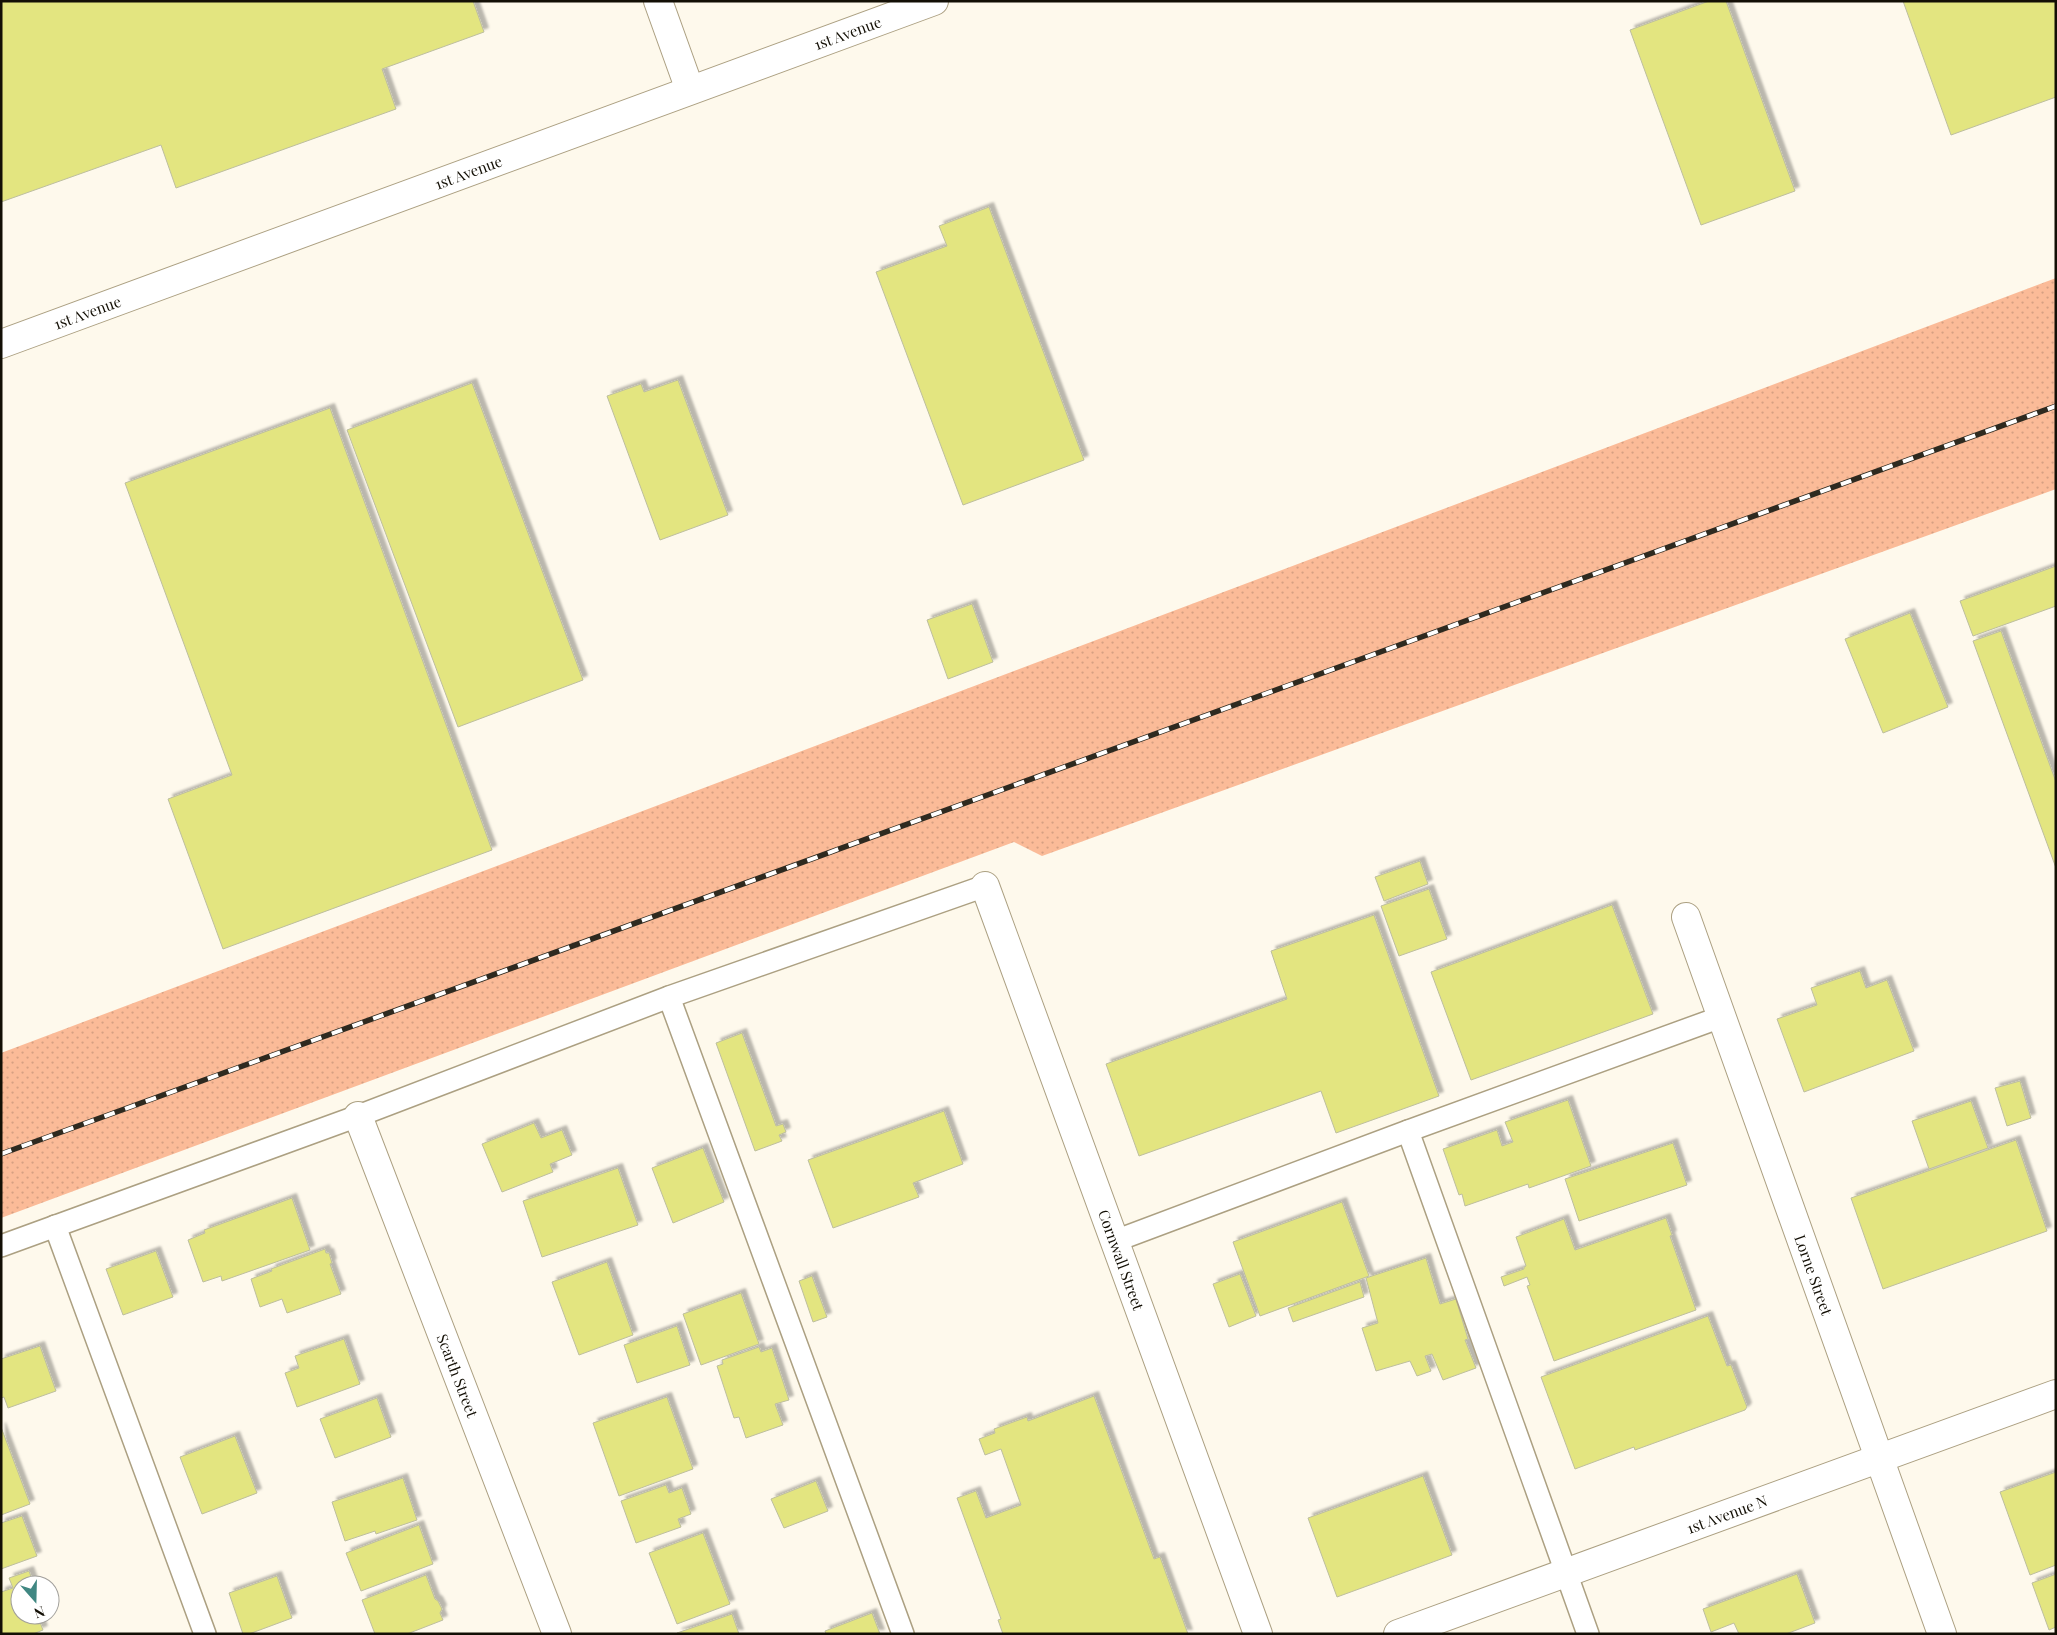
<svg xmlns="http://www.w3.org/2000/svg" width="2057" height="1635" font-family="'Playfair Display',serif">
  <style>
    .grass { fill: url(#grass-dots) }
    .building { fill: #e3e580; stroke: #bdbe9e; filter: url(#shadow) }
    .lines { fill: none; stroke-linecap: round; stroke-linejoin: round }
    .service-casing { stroke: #aca082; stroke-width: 24 }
    .minor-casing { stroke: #aca082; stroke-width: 30 }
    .tertiary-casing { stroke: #aca082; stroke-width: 30 }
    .service { stroke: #fff; stroke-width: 21 }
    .minor { stroke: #fff; stroke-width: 28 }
    .tertiary { stroke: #fff; stroke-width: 28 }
    .rail-casing { stroke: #2e2a20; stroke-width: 5.5 }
    .rail { stroke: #fff; stroke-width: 4; stroke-dasharray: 11; stroke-linecap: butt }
    .labels { text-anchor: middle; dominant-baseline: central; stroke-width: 5; stroke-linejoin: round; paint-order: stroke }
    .street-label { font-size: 15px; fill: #130f05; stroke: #fff }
  </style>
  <defs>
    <pattern id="grass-dots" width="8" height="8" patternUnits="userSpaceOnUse" patternTransform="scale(1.25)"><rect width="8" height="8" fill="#fbbb98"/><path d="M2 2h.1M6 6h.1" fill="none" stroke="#d6a082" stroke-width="1.8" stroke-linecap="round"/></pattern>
    <filter id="shadow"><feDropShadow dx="4.5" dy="-4.5" stdDeviation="1" flood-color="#0004"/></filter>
  </defs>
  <rect width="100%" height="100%" fill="#fef9ec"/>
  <!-- grass -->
  <polygon class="grass" points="2056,278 2056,489 1042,856 1014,842 1,1218 1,1053"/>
  <!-- building -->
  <g class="building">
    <polygon points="1,1 473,1 484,32 382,69 396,109 176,188 161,145 1,202"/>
    <polygon points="1709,1 1726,1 1795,191 1701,225 1630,30"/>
    <polygon points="1903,1 2056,1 2056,97 1951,135"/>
    <polygon points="989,207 1084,460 963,505 876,272 947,246 939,226"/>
    <polygon points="678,380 728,515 660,540 607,396 641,384 644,392"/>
    <polygon points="472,383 583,680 458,727 347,430"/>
    <polygon points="330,408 492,850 223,949 168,799 232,775 125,483"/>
    <polygon points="2056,566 2056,606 1973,636 1960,601"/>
    <polygon points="972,604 993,662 948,679 927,620"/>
    <polygon points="1910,613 1948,707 1883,733 1845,639"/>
    <polygon points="2001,631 2056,782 2056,868 1973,641"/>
    <polygon points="1420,861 1428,884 1384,901 1375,877"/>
    <polygon points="1429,889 1447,939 1399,956 1381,906"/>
    <polygon points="1612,905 1653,1014 1471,1080 1431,972"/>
    <polygon points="1374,915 1439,1096 1336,1133 1321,1091 1139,1156 1106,1064 1287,999 1271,951"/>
    <polygon points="1860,971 1866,988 1887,980 1914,1051 1804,1092 1777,1019 1817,1005 1811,988"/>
    <polygon points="742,1033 776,1126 783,1124 786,1132 779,1135 782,1141 755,1151 716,1043"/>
    <polygon points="2020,1081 2031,1118 2007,1126 1995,1088"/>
    <polygon points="1568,1100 1591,1166 1529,1188 1528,1184 1465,1206 1462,1194 1459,1195 1443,1149 1497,1130 1502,1146 1513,1142 1505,1122"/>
    <polygon points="1971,1101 1988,1148 1929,1169 1912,1121"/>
    <polygon points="944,1111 963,1164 913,1183 919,1197 833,1228 808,1160"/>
    <polygon points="534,1123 541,1138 562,1130 572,1155 550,1164 553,1172 502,1192 482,1144"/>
    <polygon points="2016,1140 2047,1231 1883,1289 1851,1198"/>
    <polygon points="1673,1143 1687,1185 1579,1221 1565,1179"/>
    <polygon points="703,1148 724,1202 673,1223 652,1168"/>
    <polygon points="618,1168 638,1225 542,1257 523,1201"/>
    <polygon points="292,1198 310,1250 222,1281 221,1276 203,1282 188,1240 205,1233 204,1230"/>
    <polygon points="1342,1202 1369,1276 1260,1316 1233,1242"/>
    <polygon points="1666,1218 1672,1235 1670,1236 1696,1310 1554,1361 1527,1286 1530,1285 1527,1277 1504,1286 1501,1277 1524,1269 1524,1267 1526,1266 1516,1237 1564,1219 1575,1250"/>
    <polygon points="325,1249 326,1253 329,1253 332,1263 330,1264 341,1294 287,1313 282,1299 260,1307 251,1279 272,1271 271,1269"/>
    <polygon points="156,1251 173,1297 123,1315 106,1269"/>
    <polygon points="1426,1258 1440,1304 1456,1299 1468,1339 1465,1340 1476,1368 1443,1380 1432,1354 1425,1356 1431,1371 1417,1376 1410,1361 1376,1371 1362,1328 1378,1323 1366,1278"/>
    <polygon points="607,1262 633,1335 579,1355 552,1282"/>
    <polygon points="1240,1274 1256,1316 1229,1327 1213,1284"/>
    <polygon points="812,1276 827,1317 813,1322 799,1281"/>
    <polygon points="1360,1282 1364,1297 1293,1322 1288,1308"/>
    <polygon points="741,1293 759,1344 701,1365 683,1314"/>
    <polygon points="1708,1316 1727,1366 1731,1365 1747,1407 1745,1410 1635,1450 1634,1447 1575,1469 1541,1377"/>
    <polygon points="677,1326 690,1365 637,1383 624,1345"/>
    <polygon points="344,1339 360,1384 297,1407 285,1373 299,1368 295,1356"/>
    <polygon points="40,1346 56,1391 8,1408 4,1397 1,1398 1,1359"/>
    <polygon points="759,1347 761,1352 772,1348 789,1400 775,1404 783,1425 746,1438 739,1417 734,1418 717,1366 723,1364 722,1360"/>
    <polygon points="1094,1396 1154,1559 1160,1557 1188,1634 1003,1634 998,1620 1001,1619 957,1498 976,1491 986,1518 1021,1505 1001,1449 985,1455 979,1439 995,1433 994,1429 1027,1417 1028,1421"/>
    <polygon points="667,1397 693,1469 619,1496 593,1423"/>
    <polygon points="377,1398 391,1437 335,1458 320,1419"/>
    <polygon points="1,1427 30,1504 1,1515"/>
    <polygon points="235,1436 257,1493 202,1514 180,1457"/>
    <polygon points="2056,1472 2056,1565 2030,1575 2000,1492"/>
    <polygon points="1423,1476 1452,1555 1337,1597 1308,1518"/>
    <polygon points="403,1478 417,1520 376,1534 375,1531 345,1541 332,1502"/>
    <polygon points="816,1481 828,1511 784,1528 771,1499"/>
    <polygon points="666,1485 669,1493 682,1488 691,1514 678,1519 681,1527 636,1543 621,1501"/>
    <polygon points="22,1516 37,1556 1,1569 1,1523"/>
    <polygon points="419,1525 433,1564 361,1591 346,1553"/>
    <polygon points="703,1533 730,1604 677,1624 649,1553"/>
    <polygon points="29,1571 34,1585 20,1585 20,1615 37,1615 43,1630 33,1634 1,1634 1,1592 13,1588 9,1578"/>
    <polygon points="1797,1574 1815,1623 1786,1634 1739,1634 1734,1623 1711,1632 1703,1609"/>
    <polygon points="2056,1574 2056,1627 2049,1630 2032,1583"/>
    <polygon points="426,1575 435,1599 438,1601 442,1609 440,1613 443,1620 407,1634 375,1634 362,1600"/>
    <polygon points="277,1576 292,1618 249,1634 243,1634 229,1593"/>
    <polygon points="872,1613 880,1634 826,1634 825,1631"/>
    <polygon points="732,1614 739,1634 677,1633"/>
  </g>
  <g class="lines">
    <defs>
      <g id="service">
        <polyline points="669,997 903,1634"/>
        <polyline points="55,1226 205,1634"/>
        <polyline points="1115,1241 1408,1131"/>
        <polyline points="1,1246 358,1116 669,997 985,886"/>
        <polyline points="1588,1634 1408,1131 1721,1017"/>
      </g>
      <g id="minor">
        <polyline points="658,1 690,90"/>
        <path id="s1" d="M 1,344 L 934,1"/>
        <path id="s2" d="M 985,886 L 1258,1634"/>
        <path id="s3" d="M 1686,917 L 1942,1634"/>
        <path id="s4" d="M 358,1116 L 557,1634"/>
      </g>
      <g id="tertiary">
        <path id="s5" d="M 1398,1634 L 2056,1394"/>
      </g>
    </defs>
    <!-- service casing -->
    <use href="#service" class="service-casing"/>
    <!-- minor casing -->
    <use href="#minor" class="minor-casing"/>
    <!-- tertiary casing -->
    <use href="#tertiary" class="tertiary-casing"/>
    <!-- service -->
    <use href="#service" class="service"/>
    <!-- minor -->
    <use href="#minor" class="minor"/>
    <!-- tertiary -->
    <use href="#tertiary" class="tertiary"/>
    <defs>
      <polyline id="rail" points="1,1154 2056,406"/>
    </defs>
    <!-- rail casing -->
    <use href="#rail" class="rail-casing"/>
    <!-- rail -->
    <use href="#rail" class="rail"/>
  </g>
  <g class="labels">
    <!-- street labels -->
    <g class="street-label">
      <text stroke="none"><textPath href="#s1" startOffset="902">1st Avenue</textPath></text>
      <text stroke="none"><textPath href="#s1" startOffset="498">1st Avenue</textPath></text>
      <text stroke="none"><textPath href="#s1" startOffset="92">1st Avenue</textPath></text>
      <text stroke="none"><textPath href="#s2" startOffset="398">Cornwall Street</textPath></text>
      <text stroke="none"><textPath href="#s3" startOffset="380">Lorne Street</textPath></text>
      <text stroke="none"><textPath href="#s4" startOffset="278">Scarth Street</textPath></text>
      <text stroke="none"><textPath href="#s5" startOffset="350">1st Avenue N</textPath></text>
    </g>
  </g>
  <!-- border -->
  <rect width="2057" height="1635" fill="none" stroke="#130f05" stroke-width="5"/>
  <!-- north arrow -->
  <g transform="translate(35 1600) rotate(160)"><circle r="24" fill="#ffffff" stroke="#a19f9b"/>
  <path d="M0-4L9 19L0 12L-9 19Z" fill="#408782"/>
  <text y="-8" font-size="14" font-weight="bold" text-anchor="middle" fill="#130f05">N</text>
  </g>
</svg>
